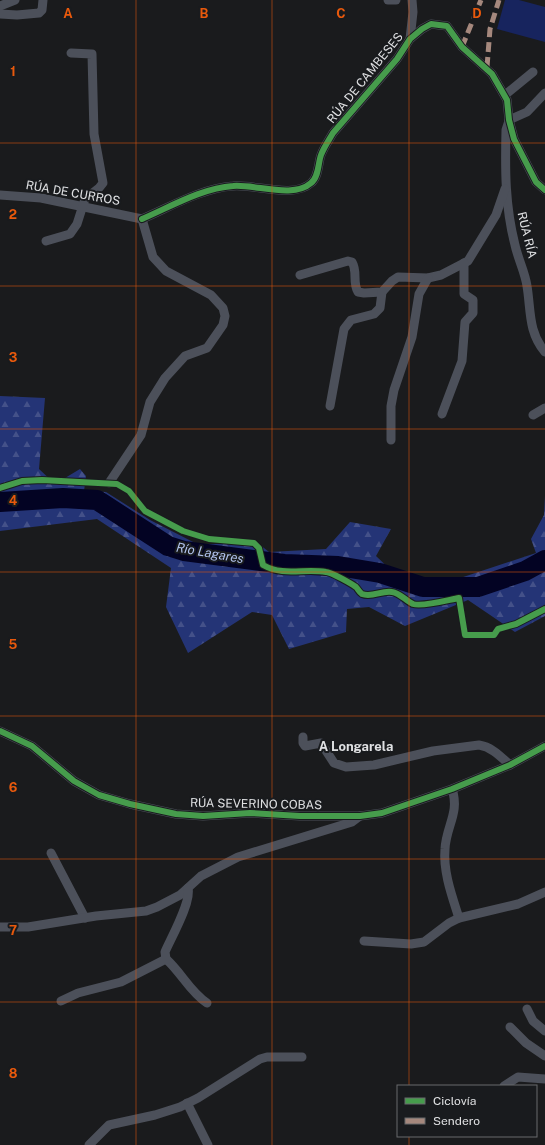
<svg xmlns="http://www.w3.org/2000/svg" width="545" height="1145" font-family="'Public Sans',sans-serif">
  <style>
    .grass { fill: #17245e }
    .forest { fill: url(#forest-firs) }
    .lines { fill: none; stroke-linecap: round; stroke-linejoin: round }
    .river { stroke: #030323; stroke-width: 20 }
    .minor { stroke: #4c505a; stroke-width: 9 }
    .quiet { stroke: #a5887d; stroke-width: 5; stroke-dasharray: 10 5; stroke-linecap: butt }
    .cycleway-casing { stroke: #191b1e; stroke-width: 8 }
    .cycleway { stroke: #469c4c; stroke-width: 6 }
    .grid { fill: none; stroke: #e8590c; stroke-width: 1; stroke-opacity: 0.55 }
    .labels { text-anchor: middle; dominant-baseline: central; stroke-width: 4; stroke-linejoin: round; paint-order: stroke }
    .street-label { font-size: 12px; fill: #e0e1e3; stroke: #191b1e }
    .water-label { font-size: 13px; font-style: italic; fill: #b2c3ee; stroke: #191b1e }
    .neighbourhood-label { font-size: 13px; font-weight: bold; fill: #e0e1e3; stroke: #191b1e }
    .grid-label { font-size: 13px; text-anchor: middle; font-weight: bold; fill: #e8590c; stroke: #191b1e; stroke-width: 4; stroke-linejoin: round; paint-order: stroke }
  </style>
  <defs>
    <pattern id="forest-firs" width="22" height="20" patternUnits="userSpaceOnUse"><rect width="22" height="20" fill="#243476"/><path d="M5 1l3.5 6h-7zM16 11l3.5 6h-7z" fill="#445189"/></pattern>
  </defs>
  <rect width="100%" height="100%" fill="#1a1b1d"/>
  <!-- grass -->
  <polygon class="grass" points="505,0 519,0 545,7 545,42 497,29"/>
  <!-- forest -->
  <polygon class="forest" points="0,396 45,398 39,469 55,484 80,469 86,476 84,491 106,492 150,520 197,544 259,544 269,552 326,549 350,522 391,529 376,556 415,593 536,553 531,539 544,515 545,496 545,616 515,632 468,600 405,626 369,607 347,609 346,632 289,649 272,615 252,612 188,653 166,607 171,568 97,519 0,531"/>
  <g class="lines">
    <!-- river -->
    <polyline class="river" points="0,502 63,498 97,500 168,546 184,551 284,564 338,566 380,573 423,587 478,587 525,571 545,560"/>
    <!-- minor -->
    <g class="minor">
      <polyline points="388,0 396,0"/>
      <polyline points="0,6 15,0"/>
      <polyline points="0,14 17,15 39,13 42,10 43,0"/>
      <polyline points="410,39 413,12 412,0"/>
      <polyline points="505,95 533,72"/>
      <polyline points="509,120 527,112 545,93"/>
      <path d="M 509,121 L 506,130 C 505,170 505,206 515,245 C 518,259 525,272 527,286 C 531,310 528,332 545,352"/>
      <polyline points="0,195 41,198 142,219"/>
      <path d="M 142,219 C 170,207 202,188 233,186 C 256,184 293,199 311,183 C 319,177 318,163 321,155 C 324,147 329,140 333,133 L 397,59 L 410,39 L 422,29 L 431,24 L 447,26 L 462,47 L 492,74 L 507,100 L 509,120 L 514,139 L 536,182 L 545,190"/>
      <polyline points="46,241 70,234 77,224 85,199 99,188 103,183 94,134 92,54 71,53"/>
      <path d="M 300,275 L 348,261 L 352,262 C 358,272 352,282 358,292 L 364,293 L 382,292 L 392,281 L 398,277 L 428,278 L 441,275 L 468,261 L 496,215 L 505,189"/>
      <polyline points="330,406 344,329 351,320 374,314 380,308 382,292"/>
      <polyline points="442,414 462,361 465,322 473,313 473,300 464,294 464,263"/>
      <polyline points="533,415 545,408"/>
      <polyline points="391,440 391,406 394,390 412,337 419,294 428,278"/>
      <polyline points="109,483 141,435 150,402 165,378 185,356 207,348 223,325 225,316 223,308 211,295 166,271 153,257 142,219"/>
      <polyline points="0,731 32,746 74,781 99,795 130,804 176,814 203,816 250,813 300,816 360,816 382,813 452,789 510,765 545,746"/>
      <path d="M 303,737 L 303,743 L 305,746 L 321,743 L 334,763 L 346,767 L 374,765 L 433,751 L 479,745 C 492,747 501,757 510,765"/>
      <path d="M 452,789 C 460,813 446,826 445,849 C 443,872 452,896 459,918"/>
      <polyline points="51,853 85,918"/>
      <polyline points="0,927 28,927 96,916 146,911 157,907 180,895 201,876 238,857 352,822 360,816"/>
      <polyline points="364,941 411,944 424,942 449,923 459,918 518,904 545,892"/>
      <path d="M 166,959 C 181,972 190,992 207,1003"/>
      <path d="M 61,1001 L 78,993 L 121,982 L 166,959 L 165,952 C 171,938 192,901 188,888"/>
      <polyline points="527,1009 533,1021 545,1031"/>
      <polyline points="510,1027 526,1043 545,1056"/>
      <polyline points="504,1086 518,1077 545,1079"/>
      <polyline points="187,1103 208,1145"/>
      <polyline points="89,1145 109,1125 155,1115 180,1107 198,1098 260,1059 267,1057 302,1057"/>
    </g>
    <!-- quiet -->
    <g class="quiet">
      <polyline points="462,47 481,0"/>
      <polyline points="487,67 490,29 499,0"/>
    </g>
    <defs>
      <g id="cycleway">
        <path d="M 142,219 C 170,207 202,188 233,186 C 256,184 293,199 311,183 C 319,177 318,163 321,155 C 324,147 329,140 333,133 L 397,59 L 410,39 L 422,29 L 431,24 L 447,26 L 462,47 L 492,74 L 507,100 L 509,120 L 514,139 L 536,182 L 545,190"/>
        <path d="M 0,488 L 22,481 L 42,480 L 117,484 L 129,491 L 145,511 L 183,531 L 209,539 L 254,543 L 259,548 L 263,565 C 284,577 304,568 326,572 C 331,572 352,584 356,587 C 358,589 359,592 362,594 C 372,598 382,590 392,592 C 400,593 406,601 413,604 C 423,607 448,600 459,598 L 465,635 L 494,635 L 498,629 L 516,624 L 545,609"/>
        <polyline points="0,731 32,746 74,781 99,795 130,804 176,814 203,816 250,813 300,816 360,816 382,813 452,789 510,765 545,746"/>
      </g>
    </defs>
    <!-- cycleway casing -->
    <use href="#cycleway" class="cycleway-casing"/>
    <!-- cycleway -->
    <use href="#cycleway" class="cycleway"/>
  </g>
  <!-- grid -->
  <path class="grid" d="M 136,0 L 136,1145M 272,0 L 272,1145M 409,0 L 409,1086M 0,143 L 545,143M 0,286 L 545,286M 0,429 L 545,429M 0,572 L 545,572M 0,716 L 545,716M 0,859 L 545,859M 0,1002 L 545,1002M 409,1136 L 409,1145"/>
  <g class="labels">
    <!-- street labels -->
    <g class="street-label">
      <text transform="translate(365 78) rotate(-51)">RÚA DE CAMBESES</text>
      <text transform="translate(73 193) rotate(10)">RÚA DE CURROS</text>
      <text transform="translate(527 235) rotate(76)">RÚA RÍA</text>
      <text transform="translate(256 804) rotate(1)">RÚA SEVERINO COBAS</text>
    </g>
    <!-- water labels -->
    <g class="water-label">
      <text transform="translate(210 553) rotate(10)">Río Lagares</text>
    </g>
    <!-- neighbourhood labels -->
    <g class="neighbourhood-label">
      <text x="356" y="746">A Longarela</text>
    </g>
  </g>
  <g class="grid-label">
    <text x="68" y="18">A</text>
    <text x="204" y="18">B</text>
    <text x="341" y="18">C</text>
    <text x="477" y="18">D</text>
    <text x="13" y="76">1</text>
    <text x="13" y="219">2</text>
    <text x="13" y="362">3</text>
    <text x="13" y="505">4</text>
    <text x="13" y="649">5</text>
    <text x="13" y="792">6</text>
    <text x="13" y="935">7</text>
    <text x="13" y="1078">8</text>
  </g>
  <!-- legend -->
  <rect x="397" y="1085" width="140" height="52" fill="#191b1e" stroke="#696a6d"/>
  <rect x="405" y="1098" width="20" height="6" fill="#469c4c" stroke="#696a6d"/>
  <text x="433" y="1105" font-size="12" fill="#e0e1e3">Ciclovía</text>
  <rect x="405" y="1118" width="20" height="6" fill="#a5887d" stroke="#696a6d"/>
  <text x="433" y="1125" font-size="12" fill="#e0e1e3">Sendero</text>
</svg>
